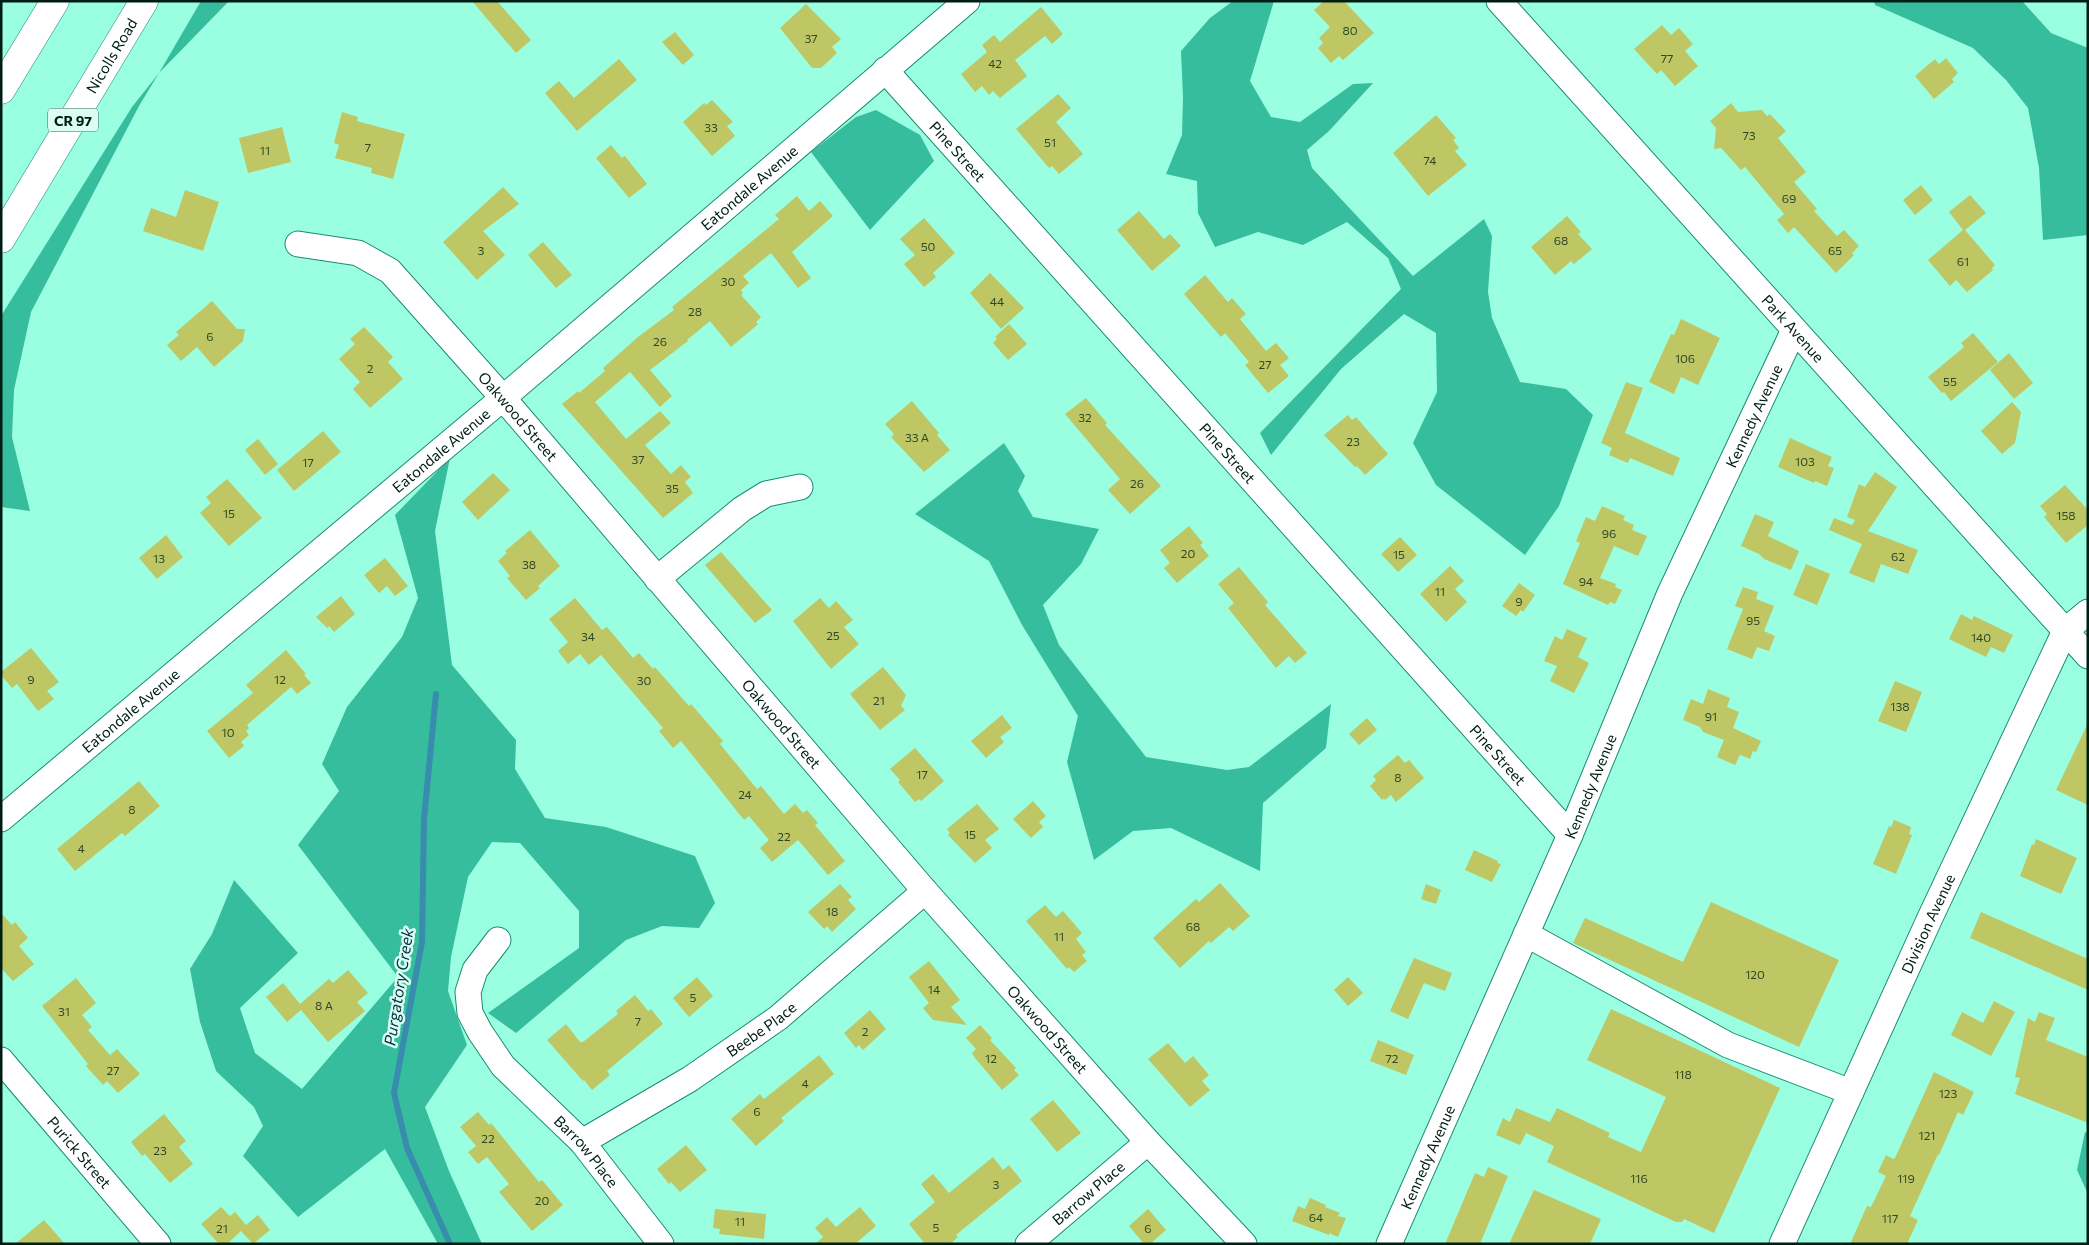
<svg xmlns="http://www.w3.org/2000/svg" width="2089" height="1245" font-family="Commissioner,sans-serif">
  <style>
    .forest { fill: #36bd9d }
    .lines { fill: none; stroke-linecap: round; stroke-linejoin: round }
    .stream { stroke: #388cae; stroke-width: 6 }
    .building { fill: #bec764 }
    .minor-casing { stroke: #198c73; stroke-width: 27 }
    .highway-casing { stroke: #198c73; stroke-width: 29 }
    .minor { stroke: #fff; stroke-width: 25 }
    .highway { stroke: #fff; stroke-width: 28 }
    .labels { text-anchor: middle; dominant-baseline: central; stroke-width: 5; stroke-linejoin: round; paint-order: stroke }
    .number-label { font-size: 12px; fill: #304829 }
    .shield { fill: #dafff2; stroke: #416157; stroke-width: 1 }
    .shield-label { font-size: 14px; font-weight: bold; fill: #001d15 }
    .street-label { font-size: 15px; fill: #001d15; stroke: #dafff2 }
    .water-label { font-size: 16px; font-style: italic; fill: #002f44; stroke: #dafff2 }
  </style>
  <rect width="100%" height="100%" fill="#9affe1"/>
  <!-- forest -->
  <g class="forest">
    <polygon points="201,1 229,1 159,73 139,106 31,312 14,390 12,437 30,511 1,507 1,316 132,107 159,73"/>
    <polygon points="1233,1 1274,1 1250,81 1271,117 1300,122 1353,84 1373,83 1329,131 1307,150 1312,168 1413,276 1484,219 1492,236 1488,292 1492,318 1520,382 1566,389 1593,415 1559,506 1525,555 1436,485 1413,443 1437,392 1436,333 1404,314 1341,369 1271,455 1260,433 1401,289 1388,258 1347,222 1303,245 1258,232 1215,247 1198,213 1197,181 1166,174 1182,135 1183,97 1181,51 1210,18"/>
    <polygon points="1874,1 2022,1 2051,33 2088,48 2088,235 2043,240 2039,168 2028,108 2006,80 1973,48 1875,5"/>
    <polygon points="876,110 920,135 934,161 870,230 811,152 856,117"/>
    <polygon points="1004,443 1025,476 1018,491 1033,517 1099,529 1081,564 1043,605 1059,645 1146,757 1227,770 1249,767 1331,704 1326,748 1263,803 1260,871 1171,828 1133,831 1094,860 1067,762 1078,716 1022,625 989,561 915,514"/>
    <polygon points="450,458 435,531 452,665 516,740 515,769 545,818 606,827 695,856 715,903 699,928 662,926 626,940 516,1033 488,1013 579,948 579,911 520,843 492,842 468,877 451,957 448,991 467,1045 425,1107 449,1171 482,1244 438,1244 385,1149 298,1217 243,1156 263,1126 254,1107 216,1071 200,1022 190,969 212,934 234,880 298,953 240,1008 255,1053 302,1089 398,977 298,845 339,791 322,764 347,707 402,637 418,598 395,515"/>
    <polygon points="2085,1132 2088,1133 2088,1194 2077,1170"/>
  </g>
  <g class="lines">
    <!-- stream -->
    <polyline class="stream" points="436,694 424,819 422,942 394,1093 407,1148 450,1244"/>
  </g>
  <!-- building -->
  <g class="building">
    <polygon points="472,1 497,1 531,40 516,53"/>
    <polygon points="1324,1 1344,1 1374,33 1343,60 1339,56 1331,63 1318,48 1323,43 1319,38 1330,27 1314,10"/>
    <polygon points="806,4 841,39 832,47 837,53 821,68 812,68 780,28"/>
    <polygon points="1041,7 1063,34 1052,44 1045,36 1015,60 1027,76 1000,98 993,91 989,95 982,86 975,92 961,74 987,52 982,45 994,35 1000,42"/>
    <polygon points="1662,25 1671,35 1679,28 1693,44 1685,51 1698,66 1675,86 1661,70 1657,74 1634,49"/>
    <polygon points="675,32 694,55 683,65 662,42"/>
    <polygon points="1946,58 1958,73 1952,79 1954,82 1934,99 1915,76 1935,59 1939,64"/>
    <polygon points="619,59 637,80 577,131 545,93 559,81 574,98"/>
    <polygon points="1058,94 1071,108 1056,122 1083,154 1059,174 1052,166 1049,168 1016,129"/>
    <polygon points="712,100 733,122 727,126 735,136 712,156 683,122 704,103 706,105"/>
    <polygon points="1731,103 1738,112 1762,110 1767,116 1770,114 1786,131 1778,138 1806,172 1794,182 1817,209 1814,211 1837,236 1844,230 1859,246 1852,253 1854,255 1836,273 1794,227 1788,233 1777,220 1784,214 1745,167 1741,170 1721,148 1714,149 1716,128 1710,121"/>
    <polygon points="342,112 358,117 357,121 405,134 393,179 371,173 372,168 335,158 339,145 334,143"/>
    <polygon points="1436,115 1456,138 1453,140 1459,148 1455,151 1467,165 1428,196 1393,153"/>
    <polygon points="282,127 291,162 248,173 239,138"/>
    <polygon points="611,145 622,158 625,156 647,184 629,198 596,158"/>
    <polygon points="1921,185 1933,200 1915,215 1903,200"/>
    <polygon points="503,187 519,204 483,231 505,255 477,280 443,242"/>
    <polygon points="185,190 219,202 203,251 143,231 151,208 176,217"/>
    <polygon points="1970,195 1986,213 1965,230 1995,265 1992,268 1993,270 1967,292 1956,280 1950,286 1928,260 1963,230 1949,212"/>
    <polygon points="797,196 809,211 820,201 833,216 792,252 811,278 798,288 771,253 743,276 749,283 741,290 743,293 741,295 761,317 756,322 758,324 756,326 731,347 710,321 687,340 688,341 650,370 672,396 660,407 630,372 595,402 626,439 660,411 671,423 645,445 671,474 681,465 691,477 685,482 693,493 663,518 562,404 578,391 579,393 605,371 603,368 638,337 674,310 672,307 779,219 775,215"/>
    <polygon points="1139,211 1164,239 1170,234 1181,246 1152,271 1117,230"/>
    <polygon points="1567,216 1581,232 1578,234 1592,249 1574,264 1571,261 1555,275 1531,247"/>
    <polygon points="924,218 955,253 933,273 936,277 924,287 904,264 915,255 900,239"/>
    <polygon points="543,242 572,275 556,288 528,255"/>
    <polygon points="990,273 1024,308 1001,329 970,293"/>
    <polygon points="1205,275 1228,302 1232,298 1246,314 1240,319 1266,351 1276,343 1289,358 1280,365 1289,376 1268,393 1245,365 1249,362 1225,333 1221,337 1184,294"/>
    <polygon points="212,301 237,329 245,329 243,341 214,367 197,347 181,361 167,345 179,335 176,332"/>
    <polygon points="1681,319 1720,338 1698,385 1681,377 1674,394 1649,382 1671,334 1674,335"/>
    <polygon points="1009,324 1027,344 1008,360 993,343 997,339 995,337"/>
    <polygon points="364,327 393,357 388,362 403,379 370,408 353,389 360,382 339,359 355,344 350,339"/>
    <polygon points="1973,333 1998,362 1951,401 1944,392 1942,393 1928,377 1964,347 1961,343"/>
    <polygon points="2009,353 2033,383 2014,399 1990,370"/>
    <polygon points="1626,382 1643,388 1625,433 1680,458 1673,476 1630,458 1628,463 1609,455 1612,448 1601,443"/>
    <polygon points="1086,398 1107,423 1105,425 1161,486 1130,514 1108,490 1120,479 1065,414"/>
    <polygon points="912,401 939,433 937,435 950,450 924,472 891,437 894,434 885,424"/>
    <polygon points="2012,402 2021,412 2015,443 2002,454 1981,431"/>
    <polygon points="1348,415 1352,420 1356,417 1388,454 1365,475 1357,466 1355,467 1324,435"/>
    <polygon points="323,431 341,452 294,491 277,470"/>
    <polygon points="1790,438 1832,457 1828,466 1834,468 1827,486 1815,481 1814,483 1778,467"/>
    <polygon points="258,439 278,464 265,475 245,450"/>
    <polygon points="1875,472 1897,487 1868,531 1918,550 1908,574 1881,564 1874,583 1849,573 1862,544 1829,530 1834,518 1852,525 1855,520 1847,517 1859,484 1865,487"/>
    <polygon points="493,473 510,490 478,520 462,502"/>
    <polygon points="227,479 262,518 229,546 200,513 211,503 206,497"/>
    <polygon points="2065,485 2088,510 2088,525 2066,543 2044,517 2047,514 2040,506"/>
    <polygon points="1602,506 1625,516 1623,520 1634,525 1632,530 1647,536 1638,556 1614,546 1600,578 1616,584 1615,587 1622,590 1615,604 1610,602 1608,605 1563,584 1580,543 1576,541 1586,517 1595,521"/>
    <polygon points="1755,514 1774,522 1768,536 1799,551 1791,570 1764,559 1759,554 1741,546"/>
    <polygon points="1189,526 1203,543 1200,545 1209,556 1177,583 1164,568 1170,563 1160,550"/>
    <polygon points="530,530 560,566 538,586 540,588 526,600 507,578 510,576 498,561 507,553 505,551"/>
    <polygon points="166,535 183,557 157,579 139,558"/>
    <polygon points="1400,537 1417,555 1398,572 1381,554"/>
    <polygon points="721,552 772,610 755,623 705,565"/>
    <polygon points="385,558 408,586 395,596 387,586 379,593 364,575"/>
    <polygon points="1806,564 1830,574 1817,605 1793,595"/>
    <polygon points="1450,566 1464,581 1455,589 1467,602 1446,622 1420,594"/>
    <polygon points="1239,567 1268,602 1265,605 1307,653 1295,663 1289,656 1276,668 1228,608 1234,603 1218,584"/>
    <polygon points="1519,583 1535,595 1523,612 1521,610 1516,616 1502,606"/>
    <polygon points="1743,587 1758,592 1756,599 1774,606 1764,631 1775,636 1769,651 1757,647 1752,659 1727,649 1743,609 1735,606"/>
    <polygon points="341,596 355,614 334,632 329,626 327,628 316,617"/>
    <polygon points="575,598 602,630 607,627 633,658 639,653 653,669 655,667 689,706 691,704 723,741 720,744 757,789 761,786 784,814 795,804 803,813 807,810 818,823 815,825 845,861 828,875 798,840 772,862 760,848 769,840 749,816 744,820 681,741 673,748 659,731 663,728 601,655 589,665 580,654 568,664 558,651 568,642 549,619"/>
    <polygon points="820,598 829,608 836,601 853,620 844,627 859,644 831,669 793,621"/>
    <polygon points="1961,614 1972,620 1974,616 2013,635 2004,653 1991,647 1986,657 1949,639"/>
    <polygon points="1567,629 1587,638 1578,657 1589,663 1574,693 1550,681 1557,666 1544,661 1555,636 1562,640"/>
    <polygon points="31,648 59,682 47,691 54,699 38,711 17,684 12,688 1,675 1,672"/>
    <polygon points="286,650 306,674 304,675 311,683 297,694 291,687 247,725 249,728 246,731 249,735 241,742 244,746 229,758 207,731 253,693 246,685"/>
    <polygon points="883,667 906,695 901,706 905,710 880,730 850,694"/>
    <polygon points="1895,681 1922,692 1906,732 1878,721"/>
    <polygon points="1708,689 1730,698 1727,707 1739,712 1733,728 1761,741 1756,752 1753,751 1750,759 1740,755 1735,765 1717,757 1724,740 1703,732 1700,727 1683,720 1691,699 1703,704"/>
    <polygon points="1002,715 1012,728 1000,737 1004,742 986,758 971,741"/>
    <polygon points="1367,718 1377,730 1359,745 1349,734"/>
    <polygon points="2088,723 2088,805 2056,790"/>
    <polygon points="915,748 944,781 921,801 919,799 915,802 898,782 900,780 890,769"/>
    <polygon points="1398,755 1405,763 1409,760 1424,778 1396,802 1391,795 1385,800 1384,798 1382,800 1370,786 1376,780 1373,776"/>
    <polygon points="139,781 160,806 125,836 122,833 75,871 57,849"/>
    <polygon points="1033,801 1046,816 1039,822 1043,827 1031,838 1013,819"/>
    <polygon points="977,804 999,829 985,840 992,848 975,863 948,835 950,833 947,829"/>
    <polygon points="1894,820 1911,827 1909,834 1912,835 1896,874 1873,864 1889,826 1891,827"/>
    <polygon points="2036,839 2077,858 2061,894 2020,876 2032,844 2034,845"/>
    <polygon points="1474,850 1498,861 1497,863 1501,864 1492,882 1465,870"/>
    <polygon points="1220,883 1250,916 1233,931 1229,927 1211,943 1209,941 1180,968 1153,938 1196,899 1199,902"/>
    <polygon points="840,884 852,897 848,900 856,909 832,932 827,926 824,929 808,912"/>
    <polygon points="1426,884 1441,890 1436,904 1421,899"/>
    <polygon points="1711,902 1839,960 1799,1047 1573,943 1585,918 1683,962"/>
    <polygon points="1045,905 1056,917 1063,911 1082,933 1076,939 1086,952 1082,955 1087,961 1074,972 1069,967 1067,969 1026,921"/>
    <polygon points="1981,912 2088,959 2088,990 1970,938"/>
    <polygon points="1,913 12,925 15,922 28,938 19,946 34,964 13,981 1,968"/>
    <polygon points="1414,958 1452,973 1445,991 1424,983 1408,1019 1390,1011"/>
    <polygon points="929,961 960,1000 951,1007 967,1025 933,1020 923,1008 929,1003 909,977"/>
    <polygon points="348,970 368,993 357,1002 365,1011 328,1042 301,1010 287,1022 266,997 283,983 300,1004 329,979 333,983"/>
    <polygon points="697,977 713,996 689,1017 673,998"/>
    <polygon points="1348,977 1363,993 1348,1006 1334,990"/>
    <polygon points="76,978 96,1003 82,1015 92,1027 88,1030 110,1055 117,1049 140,1074 118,1093 107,1081 103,1085 86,1066 88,1064 42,1006"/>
    <polygon points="635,995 648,1011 651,1009 663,1024 607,1071 610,1075 592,1090 584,1080 583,1081 547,1040 566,1024 580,1042 583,1042 618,1014 616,1011"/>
    <polygon points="1994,1001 2015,1012 1991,1056 1951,1035 1962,1012 1983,1023"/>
    <polygon points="1611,1009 1780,1088 1714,1233 1684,1219 1682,1222 1676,1222 1547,1162 1554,1146 1526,1133 1520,1145 1496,1135 1503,1118 1510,1122 1516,1108 1550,1122 1557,1108 1610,1133 1608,1137 1641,1152 1666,1097 1587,1060"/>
    <polygon points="870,1010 886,1029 863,1050 859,1045 856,1048 844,1033"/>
    <polygon points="2039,1012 2055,1018 2046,1040 2088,1057 2088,1123 2015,1094 2020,1078 2015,1077 2028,1018 2035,1022"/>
    <polygon points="980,1025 992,1038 990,1040 1016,1068 1014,1070 1019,1075 1002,1090 975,1058 972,1053 976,1049 966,1038"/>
    <polygon points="1378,1040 1414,1055 1406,1075 1370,1061"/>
    <polygon points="1168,1043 1185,1063 1193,1056 1209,1075 1202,1081 1210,1090 1190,1107 1148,1059"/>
    <polygon points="819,1055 834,1074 781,1118 784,1121 756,1146 731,1119 760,1094 764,1099"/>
    <polygon points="1934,1072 1974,1092 1963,1115 1958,1112 1939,1155 1938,1154 1910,1216 1918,1220 1907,1244 1850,1244 1867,1206 1871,1207 1886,1176 1878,1172 1886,1155 1893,1159 1895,1158"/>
    <polygon points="1053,1100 1081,1133 1057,1152 1030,1119"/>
    <polygon points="478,1112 489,1125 491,1123 539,1182 542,1180 563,1205 532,1231 499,1192 509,1184 487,1157 478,1164 468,1152 476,1146 460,1127"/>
    <polygon points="164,1114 186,1141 179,1147 193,1164 170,1183 145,1154 142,1156 131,1142"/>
    <polygon points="686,1145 707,1170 680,1192 671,1182 669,1184 657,1169"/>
    <polygon points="993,1157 1003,1170 1009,1165 1022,1181 962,1230 956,1235 958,1237 950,1244 925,1244 909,1224 935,1202 921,1184 933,1174 949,1193"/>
    <polygon points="1488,1167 1508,1176 1480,1244 1445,1244 1475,1173 1484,1177"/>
    <polygon points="1534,1190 1601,1219 1590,1244 1509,1244"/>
    <polygon points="1310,1198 1326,1205 1325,1207 1340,1213 1338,1216 1346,1218 1338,1237 1329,1233 1329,1235 1292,1221 1298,1206 1305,1209"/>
    <polygon points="221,1207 230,1216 235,1212 246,1225 258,1215 270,1230 253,1244 241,1231 227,1244 219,1244 201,1224"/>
    <polygon points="860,1207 876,1226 855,1244 815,1244 823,1237 815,1228 827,1217 836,1227"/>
    <polygon points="715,1209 766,1214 764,1239 719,1234 720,1229 713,1228"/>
    <polygon points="1148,1209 1166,1230 1150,1244 1144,1244 1129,1226"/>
    <polygon points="44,1220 65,1244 15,1244"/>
  </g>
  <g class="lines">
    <defs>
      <g id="minor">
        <path id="s1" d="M 1499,1 L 2088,656"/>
        <path id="s2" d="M 885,70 L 1570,835"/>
        <path id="s3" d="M 298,244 L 358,253 L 390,271 L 503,398 L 925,891 L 1148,1142 L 1244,1244"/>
        <polyline points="657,579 742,509 766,494 800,487"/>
        <path id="s4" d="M 1,819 L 503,398 L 967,1"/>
        <polyline points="1526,934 1728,1045 1851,1092"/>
        <path id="s5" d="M 498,940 L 475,970 L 468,992 L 470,1013 L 480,1032 L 503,1066 L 582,1142 L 661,1244"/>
        <path id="s6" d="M 1,1060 L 158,1244"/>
        <path id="s7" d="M 582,1142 L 690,1079 L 778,1018 L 925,891"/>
        <path id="s8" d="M 1028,1244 L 1148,1142"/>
        <path id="s9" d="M 1389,1244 L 1570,835 L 1670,593 L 1794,330"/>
        <path id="s10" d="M 1782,1244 L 1929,920 L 2065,631 L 2088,612"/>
      </g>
      <g id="highway">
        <polyline points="1,90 55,1"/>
        <path id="s11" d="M 1,239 L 144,1"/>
      </g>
    </defs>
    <!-- minor casing -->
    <use href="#minor" class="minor-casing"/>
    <!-- highway casing -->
    <use href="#highway" class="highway-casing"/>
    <!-- minor -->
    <use href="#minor" class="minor"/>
    <!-- highway -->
    <use href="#highway" class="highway"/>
  </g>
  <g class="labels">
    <!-- number labels -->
    <g class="number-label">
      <text x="1350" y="30">80</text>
      <text x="811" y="38">37</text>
      <text x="1667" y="58">77</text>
      <text x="995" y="63">42</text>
      <text x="711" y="127">33</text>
      <text x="1749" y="135">73</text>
      <text x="1050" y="142">51</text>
      <text x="368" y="147">7</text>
      <text x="265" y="150">11</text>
      <text x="1430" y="160">74</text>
      <text x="1789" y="198">69</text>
      <text x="1561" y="240">68</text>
      <text x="928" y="246">50</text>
      <text x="481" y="250">3</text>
      <text x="1835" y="250">65</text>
      <text x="1963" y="261">61</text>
      <text x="728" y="281">30</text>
      <text x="997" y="301">44</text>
      <text x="695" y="311">28</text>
      <text x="210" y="336">6</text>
      <text x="660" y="341">26</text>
      <text x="1685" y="358">106</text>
      <text x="1265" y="364">27</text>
      <text x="370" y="368">2</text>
      <text x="1950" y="381">55</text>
      <text x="1085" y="417">32</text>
      <text x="917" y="437">33 A</text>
      <text x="1353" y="441">23</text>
      <text x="638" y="459">37</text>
      <text x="1805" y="461">103</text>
      <text x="308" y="462">17</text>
      <text x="1137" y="483">26</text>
      <text x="672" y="488">35</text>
      <text x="229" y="513">15</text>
      <text x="2066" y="515">158</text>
      <text x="1609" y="533">96</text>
      <text x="1188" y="553">20</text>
      <text x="1399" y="554">15</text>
      <text x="1898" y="556">62</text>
      <text x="159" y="558">13</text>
      <text x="529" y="564">38</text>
      <text x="1586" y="581">94</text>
      <text x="1440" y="591">11</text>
      <text x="1519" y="601">9</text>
      <text x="1753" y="620">95</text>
      <text x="833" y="635">25</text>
      <text x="588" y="636">34</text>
      <text x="1981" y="637">140</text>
      <text x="31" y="679">9</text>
      <text x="280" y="679">12</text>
      <text x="644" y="680">30</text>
      <text x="879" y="700">21</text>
      <text x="1900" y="706">138</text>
      <text x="1711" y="716">91</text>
      <text x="228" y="732">10</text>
      <text x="922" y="774">17</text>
      <text x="1398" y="777">8</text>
      <text x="745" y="794">24</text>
      <text x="132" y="809">8</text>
      <text x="970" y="834">15</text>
      <text x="784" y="836">22</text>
      <text x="81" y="848">4</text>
      <text x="832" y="911">18</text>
      <text x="1193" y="926">68</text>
      <text x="1059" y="936">11</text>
      <text x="1755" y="974">120</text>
      <text x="934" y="989">14</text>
      <text x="693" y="997">5</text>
      <text x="324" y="1005">8 A</text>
      <text x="64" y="1011">31</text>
      <text x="638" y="1021">7</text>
      <text x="865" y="1031">2</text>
      <text x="991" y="1058">12</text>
      <text x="1392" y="1058">72</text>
      <text x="113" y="1070">27</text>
      <text x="1683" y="1074">118</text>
      <text x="805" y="1083">4</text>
      <text x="1948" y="1093">123</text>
      <text x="757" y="1111">6</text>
      <text x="1927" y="1135">121</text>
      <text x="488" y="1138">22</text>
      <text x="160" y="1150">23</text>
      <text x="1639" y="1178">116</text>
      <text x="1906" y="1178">119</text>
      <text x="996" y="1184">3</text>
      <text x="542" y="1200">20</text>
      <text x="1316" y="1217">64</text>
      <text x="1890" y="1218">117</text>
      <text x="740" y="1221">11</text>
      <text x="936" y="1227">5</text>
      <text x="222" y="1228">21</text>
      <text x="1148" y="1228">6</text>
    </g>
    <!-- shield labels -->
    <rect class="shield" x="48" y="108.5" width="50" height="23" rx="4"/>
    <g class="shield-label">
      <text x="73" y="120">CR 97</text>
    </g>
    <!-- street labels -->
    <g class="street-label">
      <text stroke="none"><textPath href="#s11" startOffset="214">Nicolls Road</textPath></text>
      <text stroke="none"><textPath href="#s2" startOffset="109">Pine Street</textPath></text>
      <text stroke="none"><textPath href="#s4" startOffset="979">Eatondale Avenue</textPath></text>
      <text stroke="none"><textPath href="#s1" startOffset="440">Park Avenue</textPath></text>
      <text stroke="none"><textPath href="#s3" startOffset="291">Oakwood Street</textPath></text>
      <text stroke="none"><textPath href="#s9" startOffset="905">Kennedy Avenue</textPath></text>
      <text stroke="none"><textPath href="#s4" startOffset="574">Eatondale Avenue</textPath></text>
      <text stroke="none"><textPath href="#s2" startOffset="514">Pine Street</textPath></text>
      <text stroke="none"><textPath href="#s4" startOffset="169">Eatondale Avenue</textPath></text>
      <text stroke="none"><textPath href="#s3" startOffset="696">Oakwood Street</textPath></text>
      <text stroke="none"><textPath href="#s2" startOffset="919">Pine Street</textPath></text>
      <text stroke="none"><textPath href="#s9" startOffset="500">Kennedy Avenue</textPath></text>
      <text stroke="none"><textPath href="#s10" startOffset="352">Division Avenue</textPath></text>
      <text stroke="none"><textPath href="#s7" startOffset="212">Beebe Place</textPath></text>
      <text stroke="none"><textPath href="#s3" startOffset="1101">Oakwood Street</textPath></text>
      <text stroke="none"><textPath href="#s6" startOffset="121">Purick Street</textPath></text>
      <text stroke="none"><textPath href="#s5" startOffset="264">Barrow Place</textPath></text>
      <text stroke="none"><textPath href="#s9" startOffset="95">Kennedy Avenue</textPath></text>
      <text stroke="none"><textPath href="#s8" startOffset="79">Barrow Place</textPath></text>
    </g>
    <!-- water labels -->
    <g class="water-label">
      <text transform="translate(398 987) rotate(-81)">Purgatory Creek</text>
    </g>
  </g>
  <!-- border -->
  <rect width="2089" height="1245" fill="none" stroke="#001d15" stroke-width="5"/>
</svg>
